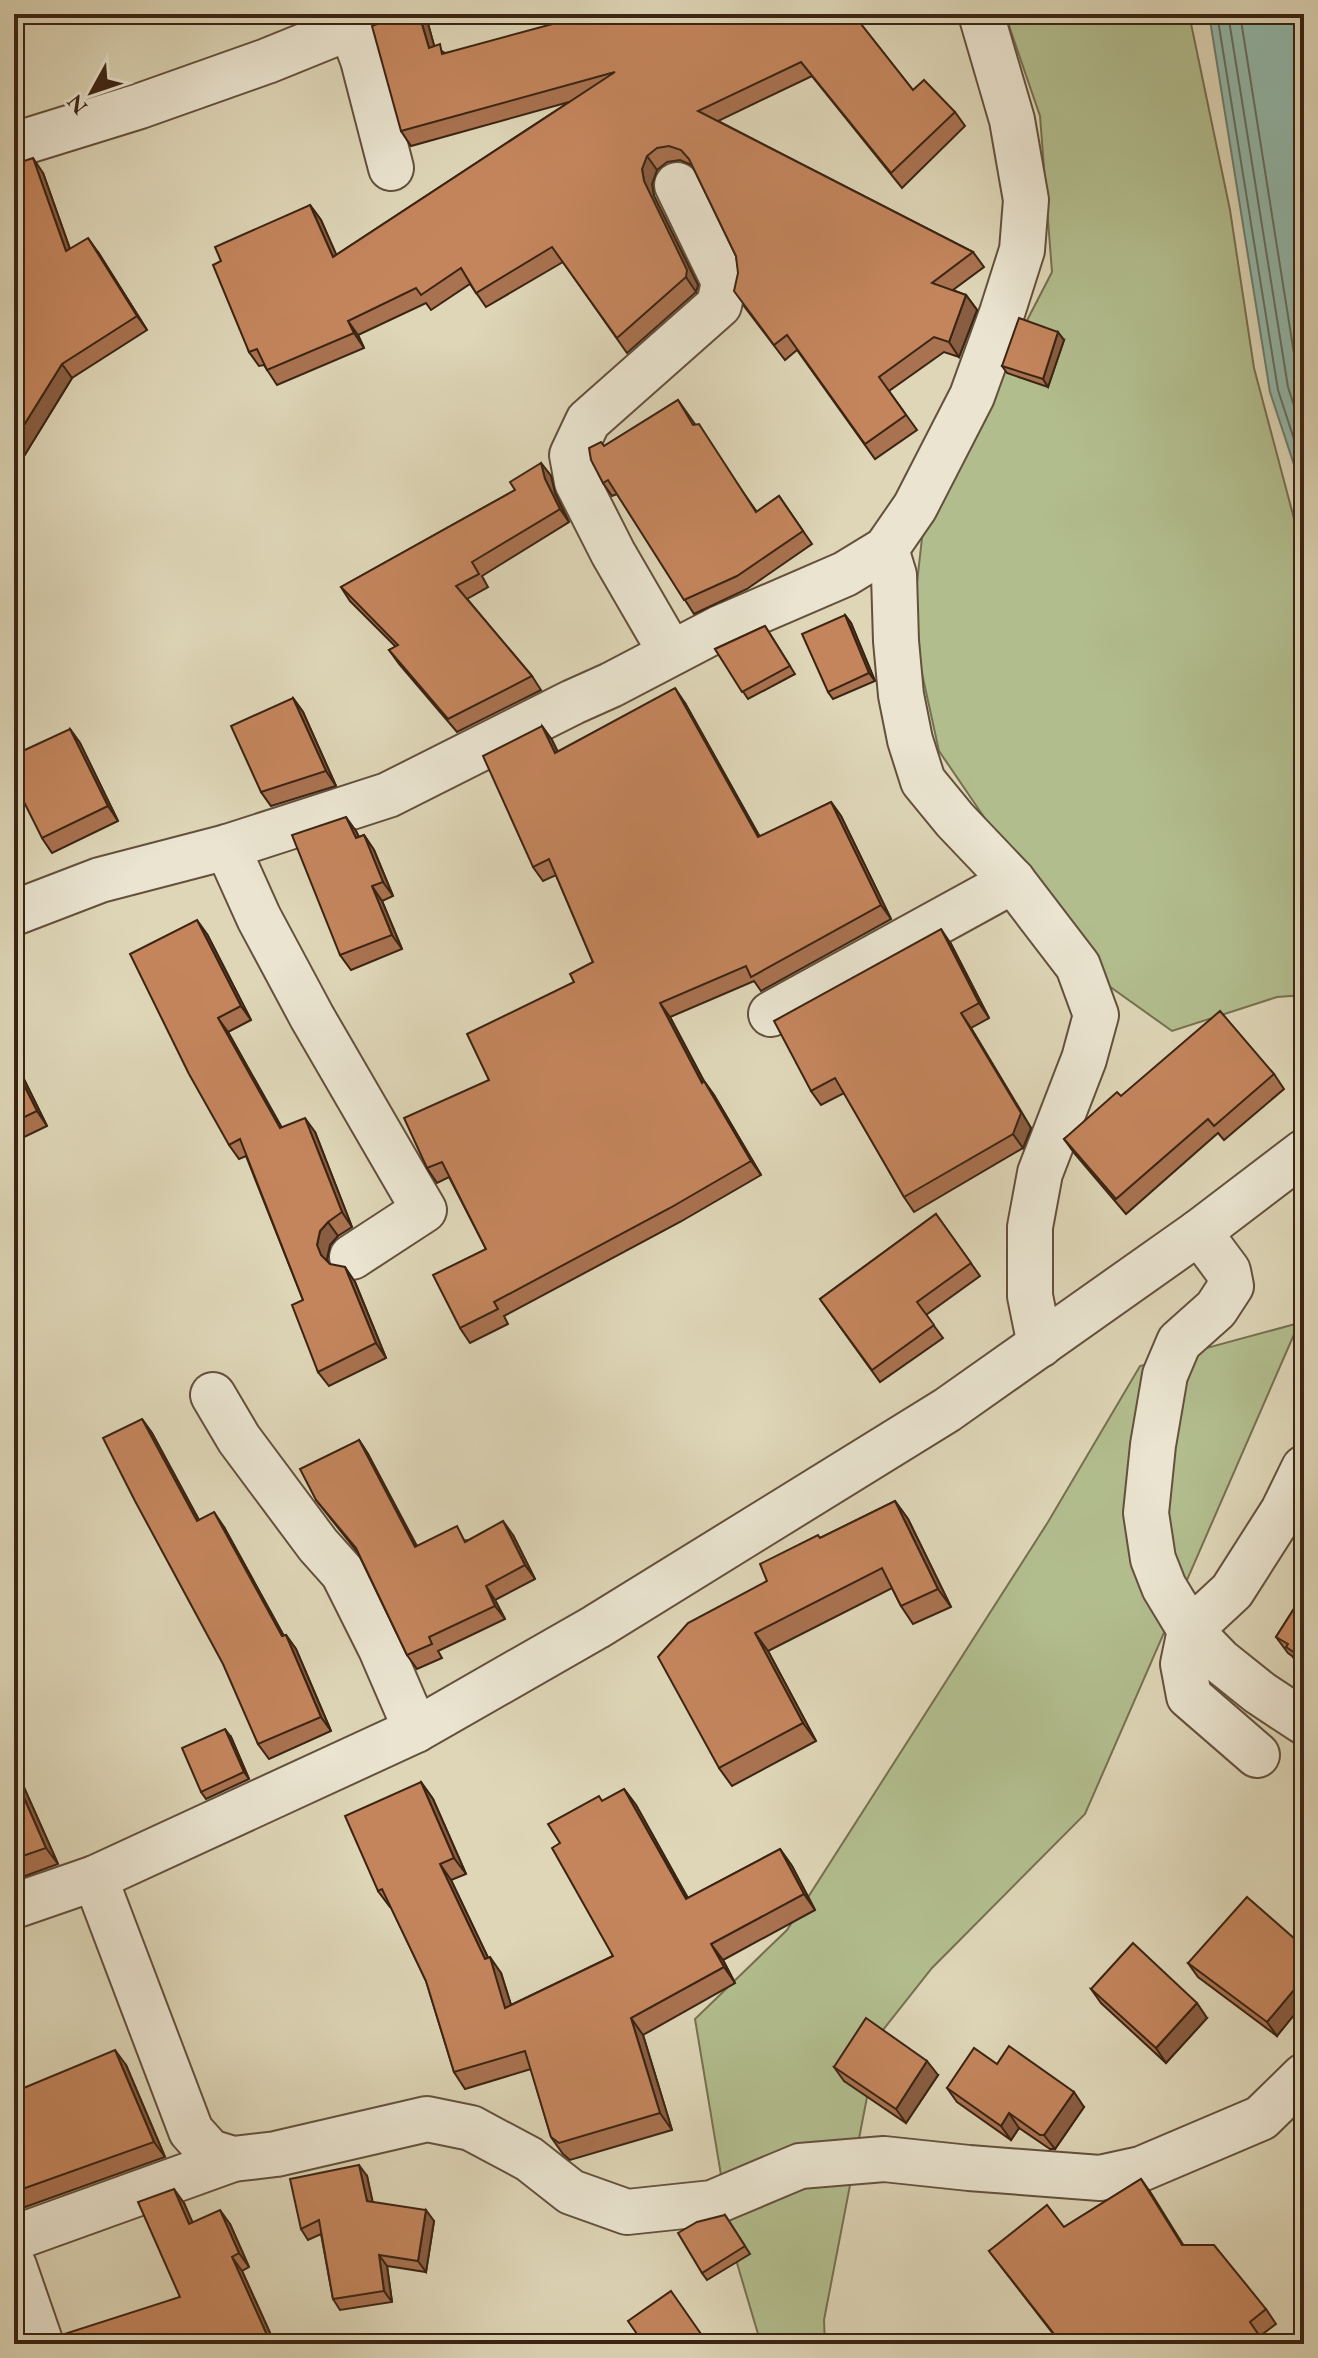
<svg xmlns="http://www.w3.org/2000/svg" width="1318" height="2358" font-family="'EB Garamond',serif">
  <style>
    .green { fill: #b2bd8e; stroke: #767050; stroke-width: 2 }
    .water { fill: #93b9ac; stroke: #707d6f; stroke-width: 2 }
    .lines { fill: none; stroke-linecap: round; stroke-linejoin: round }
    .shore { stroke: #676e60; stroke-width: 2 }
    .minor-casing { stroke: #64503c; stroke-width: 48 }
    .minor { stroke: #eae4d0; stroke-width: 44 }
    .wall { fill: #a97250; stroke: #3b2413; stroke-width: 2 }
    .shaded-wall { fill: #895d41; stroke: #3b2413; stroke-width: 2 }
    .building { fill: #c4855d; stroke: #3b2413; stroke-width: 2 }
  </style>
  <rect width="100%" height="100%" fill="#ded6b7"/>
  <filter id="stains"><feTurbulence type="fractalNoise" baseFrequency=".0025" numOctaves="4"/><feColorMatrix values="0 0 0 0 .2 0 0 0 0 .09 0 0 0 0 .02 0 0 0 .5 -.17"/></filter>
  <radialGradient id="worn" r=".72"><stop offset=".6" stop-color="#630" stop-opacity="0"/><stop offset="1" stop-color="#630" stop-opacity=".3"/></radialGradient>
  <!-- green -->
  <g class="green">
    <polygon points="1005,14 1189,14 1230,210 1254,368 1296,526 1304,536 1304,995 1277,997 1172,1031 1109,986 986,820 939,751 912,628 924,520 1052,272 1040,116"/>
    <polygon points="1299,1323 1085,1814 932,1968 879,2035 824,2320 825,2344 761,2344 734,2253 695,2019 787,1930 1048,1522 1140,1366"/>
  </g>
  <!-- water -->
  <polygon class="water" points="1209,14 1304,14 1304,495 1270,392"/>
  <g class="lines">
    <!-- shore -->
    <g class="shore">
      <polyline points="1217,14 1278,390 1304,470"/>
      <polyline points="1228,14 1288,387 1304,437"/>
      <polyline points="1240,14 1299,385 1304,399"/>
    </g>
    <defs>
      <g id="minor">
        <polyline points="350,25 363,60 391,168"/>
        <polyline points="14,145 140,106 267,61 383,14"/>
        <polyline points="886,549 894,575 896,641 901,695 910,740 923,781 955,820 1013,881 1078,966 1096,1015 1084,1059 1040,1173 1030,1227 1030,1296 1040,1345"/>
        <polyline points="671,653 613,553 577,482 572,455 588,421 719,305 724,282 677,185"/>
        <polyline points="227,847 259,918 312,1017 424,1210 352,1257"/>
        <polyline points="14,913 100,880 227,847 388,795 573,702 611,685 720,628 845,574 886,549 915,507 972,396 1002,313 1022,250 1026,200 1012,120 981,14"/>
        <polyline points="771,1014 1013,881"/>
        <polyline points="1199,1232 1228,1271 1231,1286 1216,1309 1179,1342 1165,1375 1153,1445 1146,1513 1153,1559 1164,1587 1190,1630 1220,1661 1260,1693 1304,1722"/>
        <polyline points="213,1395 239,1439 318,1545 343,1573 381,1649 416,1730"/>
        <polyline points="1257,1755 1189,1696 1183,1664 1190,1630 1232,1591 1283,1511 1304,1468"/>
        <polyline points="95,1878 191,2131 210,2152 233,2159 276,2154 427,2119 471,2128 529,2159 571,2192 627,2212 712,2203 800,2166 884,2159 969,2168 1100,2178 1141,2169 1261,2118 1304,2076"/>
        <polyline points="14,1906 95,1878 416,1730 596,1627 947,1410 1199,1232 1304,1152"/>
        <polyline points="14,2238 233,2159"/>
        <polyline points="14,2266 41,2344"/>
      </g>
    </defs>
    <!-- minor casing -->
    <use href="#minor" class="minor-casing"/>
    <!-- minor -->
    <use href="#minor" class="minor"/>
  </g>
  <!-- wall -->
  <g class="wall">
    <polygon points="853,14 913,90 955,112 965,126 902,188 812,76 718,121 973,252 984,267 953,290 966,295 977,310 959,357 944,352 889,391 917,430 875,459 797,350 785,360 744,306 736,256 692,165 680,160 667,162 657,170 652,184 654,196 698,285 696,292 627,353 563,262 486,307 470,284 431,310 426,303 358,335 364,348 277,385 264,365 259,366 249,352 221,261 310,205 321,220 336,255 569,102 411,146 401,131 427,20 434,46 445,53"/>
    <polygon points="14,154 20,163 43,173 70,249 98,252 147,330 72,378 21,461 14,457"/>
    <polygon points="1064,340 1048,387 1007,373 1002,366"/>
    <polygon points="678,400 757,512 779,496 812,544 747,589 694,614 617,494 612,496 603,483 604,446"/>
    <polygon points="541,463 551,476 555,493 569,522 482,576 488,587 467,599 532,676 541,690 457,732 399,664 389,650 396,647 350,601 341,587 515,490"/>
    <polygon points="845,615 851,623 875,681 833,699 828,692"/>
    <polygon points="765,626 795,674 748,699 715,649"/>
    <polygon points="293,698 303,712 336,786 271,806 261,792"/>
    <polygon points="685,703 760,837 831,802 841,816 891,919 761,991 754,981 670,1017 704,1081 714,1095 761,1175 680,1222 504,1316 508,1324 470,1343 460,1328 486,1249 449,1177 437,1183 427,1168 489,1080 574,982 593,962 556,875 543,881 533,867 542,726 552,740 558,752"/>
    <polygon points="70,729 80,743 118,821 52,853 42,838"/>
    <polygon points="356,831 359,837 364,835 374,850 393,896 382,901 402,949 351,970 340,955"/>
    <polygon points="207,934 251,1020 228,1032 281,1127 315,1132 352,1227 338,1236 330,1245 327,1259 328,1263 355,1282 386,1358 329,1386 318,1372 303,1300 246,1156 239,1159 229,1145"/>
    <polygon points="951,944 989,1018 971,1028 1031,1128 1023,1148 914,1212 904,1197 844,1093 821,1105 811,1091"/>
    <polygon points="14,1059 47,1126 14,1142"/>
    <polygon points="1274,1074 1284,1089 1224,1140 1218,1133 1126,1214 1074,1153 1064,1139 1121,1096"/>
    <polygon points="936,1214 980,1276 926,1315 943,1338 880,1382 820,1299"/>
    <polygon points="142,1419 152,1433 199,1520 224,1527 284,1636 286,1635 296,1649 331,1731 269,1759 258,1744"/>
    <polygon points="359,1440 368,1454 417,1546 513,1535 535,1579 495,1600 505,1619 438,1651 442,1658 417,1669 407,1655 358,1553 316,1500"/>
    <polygon points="895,1501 908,1519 951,1607 913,1624 901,1606 892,1588 768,1651 816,1741 732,1786 719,1768 767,1581 820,1538"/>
    <polygon points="1304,1593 1304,1668 1298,1664 1292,1656 1288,1653 1276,1637"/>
    <polygon points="14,1731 23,1751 14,1756"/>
    <polygon points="231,1737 249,1779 206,1799 201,1792"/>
    <polygon points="14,1765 58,1864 14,1880"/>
    <polygon points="421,1782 433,1799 466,1874 451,1880 488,1958 501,1973 511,2005 613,1956 560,1843 603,1801 624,1789 636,1805 688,1898 780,1849 792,1866 815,1910 723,1960 735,1983 643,2035 672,2130 570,2160 563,2154 551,2137 531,2069 465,2089 454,2072 426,1981 391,1907 390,1907 378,1891"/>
    <polygon points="1304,1947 1277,2036 1198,1977 1188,1963"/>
    <polygon points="1091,1989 1207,2018 1166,2063 1101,2003"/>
    <polygon points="997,2064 1084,2107 1055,2149 1050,2149 1019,2128 1011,2140 957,2102 947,2088"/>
    <polygon points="126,2065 165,2157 14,2211 14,2092"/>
    <polygon points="834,2067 938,2075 906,2123 844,2081"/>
    <polygon points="367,2176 372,2202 434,2221 426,2272 387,2266 392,2302 340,2310 333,2299 321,2234 308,2240 301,2229"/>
    <polygon points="1141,2179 1183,2245 1266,2309 1276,2324 1260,2336 1265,2344 1061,2344 989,2251 1064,2227"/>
    <polygon points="184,2203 192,2222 230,2224 249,2267 242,2271 275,2344 51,2344 180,2297"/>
    <polygon points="725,2215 750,2254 707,2280 702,2273"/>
  </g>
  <!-- shaded-wall -->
  <g class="shaded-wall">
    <polygon points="419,14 423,14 427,20 439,63 429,48"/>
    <polygon points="647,156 657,170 652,184 654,196 698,285 696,292 686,277 644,181 642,169"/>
    <polygon points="33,158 43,173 76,266 66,251"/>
    <polygon points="310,205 321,220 344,272 333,257"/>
    <polygon points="88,238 98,252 147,330 137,316"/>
    <polygon points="966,295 977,310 959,357 949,342"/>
    <polygon points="348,321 358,335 364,348 354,333"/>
    <polygon points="1058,332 1064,340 1048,387 1043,379"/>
    <polygon points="62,364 72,378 21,461 14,451 14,441"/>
    <polygon points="541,463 551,476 555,493 569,522 560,509 545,479"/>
    <polygon points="845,615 851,623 875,681 869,673"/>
    <polygon points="675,688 685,703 768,852 758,837"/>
    <polygon points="293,698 303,712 336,786 326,771"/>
    <polygon points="542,726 552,740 565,768 555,753"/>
    <polygon points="70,729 80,743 118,821 108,806"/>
    <polygon points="831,802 841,816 891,919 881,905"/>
    <polygon points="346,817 356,831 366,853 356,838"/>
    <polygon points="364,835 374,850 393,896 383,882"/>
    <polygon points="372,886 382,901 402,949 392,935"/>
    <polygon points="197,920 207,934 251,1020 241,1006"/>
    <polygon points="941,929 951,944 989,1018 979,1003"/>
    <polygon points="660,1003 670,1017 712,1097 702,1083"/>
    <polygon points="961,1013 971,1028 1031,1128 1023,1148 1013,1134"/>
    <polygon points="218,1018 228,1032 290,1142 280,1128"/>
    <polygon points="14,1059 47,1126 37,1111 14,1065"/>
    <polygon points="704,1081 714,1095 761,1175 751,1161"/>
    <polygon points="305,1118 315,1132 352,1227 342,1212"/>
    <polygon points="328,1222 338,1236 330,1245 327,1259 331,1270 321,1255 317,1245 320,1231"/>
    <polygon points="345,1267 355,1282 386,1358 376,1343"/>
    <polygon points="142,1419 152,1433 207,1535 197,1521"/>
    <polygon points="359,1440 368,1454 424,1561 415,1547"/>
    <polygon points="895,1501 908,1519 951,1607 938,1589"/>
    <polygon points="214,1512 224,1527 292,1651 282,1636"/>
    <polygon points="503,1521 513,1535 535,1579 525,1565"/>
    <polygon points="486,1586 495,1600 505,1619 495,1606"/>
    <polygon points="755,1633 768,1651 816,1741 803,1723"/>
    <polygon points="286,1635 296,1649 331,1731 321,1717"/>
    <polygon points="225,1729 231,1737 249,1779 244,1772"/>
    <polygon points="14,1731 23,1751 14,1738"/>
    <polygon points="14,1765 58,1864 46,1848 14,1775"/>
    <polygon points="421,1782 433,1799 466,1874 454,1858"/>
    <polygon points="624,1789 636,1805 697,1915 686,1899"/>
    <polygon points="780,1849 792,1866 815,1910 804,1894"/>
    <polygon points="440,1864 451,1880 494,1970 490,1957 501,1973 517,2024 505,2008 485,1959"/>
    <polygon points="711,1944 723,1960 735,1983 724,1967"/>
    <polygon points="1304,1978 1304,2003 1277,2036 1267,2022"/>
    <polygon points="1197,2003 1207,2018 1166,2063 1156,2048"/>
    <polygon points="631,2018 643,2035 672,2130 660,2113"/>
    <polygon points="115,2050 126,2065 165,2157 154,2142"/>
    <polygon points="927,2061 938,2075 906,2123 896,2109"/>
    <polygon points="1074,2092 1084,2107 1055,2149 1044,2135"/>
    <polygon points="1009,2113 1019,2128 1011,2140 1001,2126"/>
    <polygon points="359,2165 367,2176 375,2212 367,2201"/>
    <polygon points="1141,2179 1151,2193 1192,2259 1182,2245"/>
    <polygon points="174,2189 184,2203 199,2237 189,2224"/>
    <polygon points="220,2210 230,2224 249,2267 239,2253"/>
    <polygon points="426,2210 434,2221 426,2272 418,2261"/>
    <polygon points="379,2255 387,2266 392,2302 384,2291"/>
    <polygon points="232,2257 242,2271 275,2344 271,2344"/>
  </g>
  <!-- building -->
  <g class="building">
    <polygon points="391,14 419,14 429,48 440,44 442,54 582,16 581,14 853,14 913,90 924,80 955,112 891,173 801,62 698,111 973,252 932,283 966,295 949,342 934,337 879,377 906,415 865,444 787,335 774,345 734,291 738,273 736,256 689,159 681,150 669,146 657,148 647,156 642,169 644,181 687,270 686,277 617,338 552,247 476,293 461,268 421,295 416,288 348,321 354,333 267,370 257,349 249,352 213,265 221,261 215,247 310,205 333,257 615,72 401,131 372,26 383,22"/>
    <polygon points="14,154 18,163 33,158 66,251 88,238 137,316 62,364 14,441"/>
    <polygon points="1019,318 1058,332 1043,379 1002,366"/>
    <polygon points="678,400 693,425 699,424 756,512 779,496 803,531 737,576 684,600 608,480 603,483 591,460 589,448 601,442 604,446"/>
    <polygon points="541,463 545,479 560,509 472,562 479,574 456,586 532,676 448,719 389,650 398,645 341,587 515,490 510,482"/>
    <polygon points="845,615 869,673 828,692 802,634"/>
    <polygon points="765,626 790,666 742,692 715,649"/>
    <polygon points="675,688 758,837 831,802 881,905 751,977 746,966 660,1003 702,1083 704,1081 751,1161 670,1208 494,1302 498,1309 460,1328 433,1275 486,1249 442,1162 427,1168 404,1118 489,1080 467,1034 574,982 570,974 593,962 549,859 533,867 483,756 542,726 555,753"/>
    <polygon points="293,698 326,771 261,792 231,726"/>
    <polygon points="70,729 108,806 42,838 14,782 14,755"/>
    <polygon points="346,817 356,838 364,835 383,882 372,886 392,935 340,955 292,835"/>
    <polygon points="197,920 241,1006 218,1018 280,1128 305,1118 342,1212 328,1222 320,1231 317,1245 321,1255 330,1264 345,1267 376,1343 318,1372 292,1305 303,1300 240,1139 229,1145 189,1074 130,954"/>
    <polygon points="941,929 979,1003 961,1013 1021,1113 1013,1134 904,1197 835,1078 811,1091 774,1021"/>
    <polygon points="1220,1011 1274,1074 1214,1126 1208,1119 1116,1199 1064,1139 1117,1092 1121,1096"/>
    <polygon points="14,1065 37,1111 14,1122"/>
    <polygon points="936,1214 971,1263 917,1302 934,1325 872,1370 820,1299"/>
    <polygon points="1304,1256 1304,1268 1298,1262"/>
    <polygon points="142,1419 197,1521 214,1512 282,1636 286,1635 321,1717 258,1744 223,1664 135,1501 103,1438"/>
    <polygon points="359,1440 415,1547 457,1526 465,1542 503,1521 525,1565 486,1586 495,1606 429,1637 432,1644 407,1655 356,1548 316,1500 300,1469"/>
    <polygon points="895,1501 938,1589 901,1606 882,1568 755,1633 803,1723 719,1768 658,1657 688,1623 767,1581 760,1564 818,1535 820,1538"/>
    <polygon points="1304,1593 1304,1659 1286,1647 1288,1644 1276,1637"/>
    <polygon points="225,1729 244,1772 201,1792 182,1748"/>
    <polygon points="14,1775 46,1848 14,1859"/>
    <polygon points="421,1782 454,1858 440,1864 485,1959 490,1957 505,2008 613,1956 552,1848 560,1843 548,1824 599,1796 602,1801 624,1789 686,1899 780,1849 804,1894 711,1944 724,1967 631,2018 660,2113 559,2143 551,2137 525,2051 454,2072 426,1981 382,1889 378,1891 345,1816"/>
    <polygon points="1304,1825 1304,1842 1296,1833"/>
    <polygon points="1247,1897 1304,1947 1304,1978 1267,2022 1188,1963"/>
    <polygon points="1133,1943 1197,2003 1156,2048 1091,1989"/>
    <polygon points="866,2018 927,2061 896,2109 834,2067"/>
    <polygon points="1009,2046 1074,2092 1044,2135 1040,2135 1009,2113 1001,2126 947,2088 974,2048 997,2064"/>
    <polygon points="115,2050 154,2142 14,2192 14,2092"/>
    <polygon points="359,2165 367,2201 426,2210 418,2261 379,2255 384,2291 333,2299 319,2220 301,2229 290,2179"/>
    <polygon points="1141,2179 1182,2245 1214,2245 1266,2309 1250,2322 1265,2344 1062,2344 989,2251 1047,2205 1064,2227"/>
    <polygon points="174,2189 189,2224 220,2210 239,2253 232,2257 271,2344 51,2344 55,2337 180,2297 138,2202"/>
    <polygon points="725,2215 745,2246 702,2273 678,2233 697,2222"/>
    <polygon points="671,2291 708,2344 644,2344 628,2321"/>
  </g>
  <!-- margin -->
  <rect width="1318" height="2358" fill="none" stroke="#ded6b7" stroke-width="48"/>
  <rect x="16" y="16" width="1286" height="2326" fill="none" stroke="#3b2413" stroke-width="4"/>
  <rect x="24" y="24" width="1270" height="2310" fill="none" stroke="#3b2413" stroke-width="2"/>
  <!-- north arrow -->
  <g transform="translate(92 92) rotate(230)" stroke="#eae4d0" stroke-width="6" paint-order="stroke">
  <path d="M0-6L14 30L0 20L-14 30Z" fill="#3b2413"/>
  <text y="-12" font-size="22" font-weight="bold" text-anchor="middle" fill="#3b2413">N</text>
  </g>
  <rect width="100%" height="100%" filter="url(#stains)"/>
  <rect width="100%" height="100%" fill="url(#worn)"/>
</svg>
